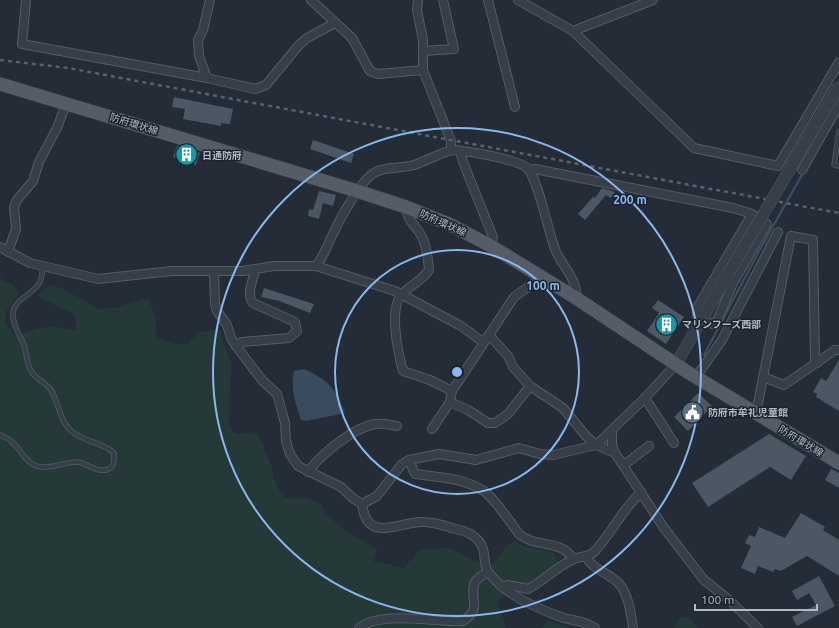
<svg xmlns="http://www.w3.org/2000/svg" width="839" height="628" font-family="Ubuntu,'Noto Sans JP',sans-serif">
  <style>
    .green { fill: #253939 }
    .water { fill: #394b5f }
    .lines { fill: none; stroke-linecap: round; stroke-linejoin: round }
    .stream { stroke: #394b5f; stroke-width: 2.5 }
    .building { fill: #4b5762 }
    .service-casing { stroke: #545c65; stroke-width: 5.5 }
    .minor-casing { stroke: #545c65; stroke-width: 10 }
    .tertiary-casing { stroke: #545c65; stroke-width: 12 }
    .primary-casing { stroke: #3f4751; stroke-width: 14 }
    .service { stroke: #363e47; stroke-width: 4 }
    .minor { stroke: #363e47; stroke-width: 8 }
    .tertiary { stroke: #363e47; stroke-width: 11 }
    .primary { stroke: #545d67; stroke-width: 13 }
    .rail { stroke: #58626e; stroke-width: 2.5; stroke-dasharray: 4 4; stroke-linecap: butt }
    .tertiary-bridge-casing { stroke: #545c65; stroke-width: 12; stroke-linecap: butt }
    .tertiary-bridge { stroke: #363e47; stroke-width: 11 }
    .ring { fill: none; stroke: #8bb7ee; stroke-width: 2 }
    .labels { text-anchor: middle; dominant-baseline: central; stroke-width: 3; stroke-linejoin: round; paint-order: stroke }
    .street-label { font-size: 10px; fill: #b1b9c4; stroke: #1b232c }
    .poi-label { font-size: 10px; font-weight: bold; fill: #b1b9c4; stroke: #1b232c; text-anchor: start }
    .centre { fill: #8bb7ee; stroke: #1b232c; stroke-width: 2 }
    .ring-label { font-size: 12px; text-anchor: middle; font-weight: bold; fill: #8bb7ee; stroke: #1b232c; stroke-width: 3; stroke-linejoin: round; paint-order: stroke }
  </style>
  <rect width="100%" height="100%" fill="#232c37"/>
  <!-- green -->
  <g class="green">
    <path d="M 0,275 L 2,281 L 13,284 L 19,294 L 7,309 L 5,323 L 16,336 C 27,332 43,325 56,327 C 64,328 69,330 77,329 L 74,314 C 66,310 41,299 37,295 L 51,285 L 66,290 L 98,309 L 119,307 L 148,298 L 157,321 L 155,336 L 177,344 L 188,344 L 199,332 L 220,329 L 231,364 L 229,427 L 235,434 L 258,433 L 271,465 L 276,486 L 285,498 L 307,498 L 321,504 L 328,516 L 348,532 L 377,549 L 373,561 L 404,568 L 419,550 L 449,548 L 475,561 L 493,564 L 505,548 L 514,541 L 526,547 L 553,552 L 559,564 L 497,601 L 506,628 L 0,628 Z"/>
    <polygon points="688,616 698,628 703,628 675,628 680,618"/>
    <polygon points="547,620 569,628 541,628"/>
  </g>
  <!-- water -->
  <path class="water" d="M 304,369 C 327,379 337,389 345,413 L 307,421 L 301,420 C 296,404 290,388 294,371 Z"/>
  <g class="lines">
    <!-- stream -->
    <g class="stream">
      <polyline points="826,135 839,114"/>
      <polyline points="704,355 758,253 804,171"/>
    </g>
  </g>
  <!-- building -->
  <g class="building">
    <polygon points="174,97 233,109 230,124 221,123 221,126 183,119 185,109 172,107"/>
    <polygon points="313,140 354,154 351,163 310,149"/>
    <polygon points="177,146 200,153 196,165 173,157"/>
    <polygon points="602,188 615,192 611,198 606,195 585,220 578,214 593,197 595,198"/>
    <polygon points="319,191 336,195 333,206 323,203 319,219 308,216 309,209 313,210"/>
    <polygon points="264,288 314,304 310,313 279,301 261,297"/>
    <polygon points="658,300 684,317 666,344 647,331 659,313 652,308"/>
    <polygon points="839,360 839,411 816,397 817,394 813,392 821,378 826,381"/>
    <polygon points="698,393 712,406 688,431 674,417"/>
    <polygon points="769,434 806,456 791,480 770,467 708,507 692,483"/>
    <polygon points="831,469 839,473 839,488 825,480"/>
    <polygon points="801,513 825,527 823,530 839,540 839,576 807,556 781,571 775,569 773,572 758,566 755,574 741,568 751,546 745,543 749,535 755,537 759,527 785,538"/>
    <polygon points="819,576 835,606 797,626 792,617 816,605 809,593 797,600 792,591"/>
  </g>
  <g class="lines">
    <defs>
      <g id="service">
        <polyline points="839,132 834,165 839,166"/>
        <path d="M 0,435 C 4,437 10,439 13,443 C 21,450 24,460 34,465 C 48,471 63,462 77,462 C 87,463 98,474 109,469 C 115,466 114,459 114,453 C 102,442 84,442 71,431 C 59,420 59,403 51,390 C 46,383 38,380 33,374 C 26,365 27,355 24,345 C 20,335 12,324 13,313 C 14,299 34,294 40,282 C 42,277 42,272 43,267"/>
      </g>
      <g id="minor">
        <polyline points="26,0 22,44 207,78 255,89 266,85 299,45 307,38 335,23"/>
        <polyline points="311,0 352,38 370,71 378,74 423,70"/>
        <polyline points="418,0 417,10 423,40 423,70 451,141 451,150"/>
        <polyline points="488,0 515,107"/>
        <polyline points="518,0 573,31 694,148 778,166 839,62"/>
        <polyline points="573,31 653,0"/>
        <polyline points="423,51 454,49 443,0"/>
        <polyline points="207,78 199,56 198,40 203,30 210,0"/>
        <polyline points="460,151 463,162 493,237 491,246"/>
        <polyline points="529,170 535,169 733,208 752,214 767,224 733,283 717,321 713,324 703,320 697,315 697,308 752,214"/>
        <polyline points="802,170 839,104"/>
        <path d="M 406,207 C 407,221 416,225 422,237 C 427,246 428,259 429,270 C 422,281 409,286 401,295 C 389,310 398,353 403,371 L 430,380 L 452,391"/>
        <polyline points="0,247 30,263 98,279 172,271 243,271 274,266 316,266 395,291 461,326 483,342"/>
        <polyline points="8,252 16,229 14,207 17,200 33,181 39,162 57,128 66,104"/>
        <path d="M 316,266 C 324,256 327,246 333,234 C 339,220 359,185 370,176 C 381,166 400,169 414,165 C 422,163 447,150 453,150 C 467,151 519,159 528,169 C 539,182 548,231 555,249 C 561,265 579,281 576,298"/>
        <polyline points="214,271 215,304 217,311 227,325 231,338 236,346 262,380 277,394 285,423 286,441 290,454 298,466 341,487 354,499 362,504 377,496 402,464 409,460 439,454 476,460 519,448 540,454 553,455 596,445 645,398 676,364"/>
        <polyline points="489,335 508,356 513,367 530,386 563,408 586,436 596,445 615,453"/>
        <path d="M 236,346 L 242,342 L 289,338 L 297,331 L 295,322 L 253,303 C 246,294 253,281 255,270"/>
        <polyline points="696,377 722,340 778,232"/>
        <polyline points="763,377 784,385 835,350 839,350"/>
        <polyline points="645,398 674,443"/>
        <polyline points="450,402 468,410 488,423 495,423 508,414 530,386"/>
        <polyline points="754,412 757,408 791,236 813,240 815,359 817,363"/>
        <polyline points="432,429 450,402 452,391 514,297 538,280 542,276"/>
        <polyline points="612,430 612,445 615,453 664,528 704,580 728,599 758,628"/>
        <path d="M 409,460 L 415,474 C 437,477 465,478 484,491 C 494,498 511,523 519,534 C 535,548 562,539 573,559"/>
        <polyline points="624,465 649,446"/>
        <path d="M 308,472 C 321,454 353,428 375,424 C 383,423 390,425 397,426"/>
        <path d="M 362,504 C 367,544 398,522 422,522 C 432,522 443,525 452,528 C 465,531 479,535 483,549 C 485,556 484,563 487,570 C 490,576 497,581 501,586 C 518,600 544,611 564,618 C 575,621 586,621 595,628"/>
        <path d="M 586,556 C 592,571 612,573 621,586 C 629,597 631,615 633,628"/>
        <path d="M 503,587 L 508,585 L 528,589 C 542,582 562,563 574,559 C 581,556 589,557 594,552 C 612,533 621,511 641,492"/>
        <path d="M 359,628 C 382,610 435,623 463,621 C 482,608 470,602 474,585 C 475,579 483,575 488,572"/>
      </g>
      <polyline id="tertiary" points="676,364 728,274"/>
      <polyline id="primary" points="0,84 357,191 406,207 449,224 491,246 576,298 689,373 839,463"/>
    </defs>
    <!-- service casing -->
    <use href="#service" class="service-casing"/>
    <!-- minor casing -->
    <use href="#minor" class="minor-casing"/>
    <!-- tertiary casing -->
    <use href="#tertiary" class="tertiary-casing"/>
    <!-- primary casing -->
    <use href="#primary" class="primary-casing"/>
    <!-- service -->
    <use href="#service" class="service"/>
    <!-- minor -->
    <use href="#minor" class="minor"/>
    <!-- tertiary -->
    <use href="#tertiary" class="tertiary"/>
    <!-- primary -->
    <use href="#primary" class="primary"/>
    <!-- rail -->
    <polyline class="rail" points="0,60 68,68 839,213"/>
    <defs>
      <polyline id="tertiary-bridge" points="728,274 839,86"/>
    </defs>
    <!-- tertiary-bridge casing -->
    <use href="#tertiary-bridge" class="tertiary-bridge-casing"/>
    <!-- tertiary-bridge -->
    <use href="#tertiary-bridge" class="tertiary-bridge"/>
  </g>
  <!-- distance rings -->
  <g class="ring">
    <circle cx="457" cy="372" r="122"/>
    <circle cx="457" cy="372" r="244"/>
  </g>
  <!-- icons -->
  <defs>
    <symbol id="building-disc" viewBox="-11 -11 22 22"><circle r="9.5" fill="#0f9aa8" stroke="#1b232c"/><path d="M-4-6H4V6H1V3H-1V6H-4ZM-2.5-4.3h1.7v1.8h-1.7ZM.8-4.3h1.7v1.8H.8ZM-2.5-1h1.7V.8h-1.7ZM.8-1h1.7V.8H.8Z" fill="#fff"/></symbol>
    <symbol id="civic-disc" viewBox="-11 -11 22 22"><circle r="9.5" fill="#5c6f8a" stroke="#1b232c"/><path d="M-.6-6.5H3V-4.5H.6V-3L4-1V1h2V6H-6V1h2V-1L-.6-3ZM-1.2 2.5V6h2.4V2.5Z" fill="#fff"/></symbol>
  </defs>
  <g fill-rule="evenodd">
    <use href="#building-disc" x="174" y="142" width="25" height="25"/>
    <use href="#building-disc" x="654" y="312" width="25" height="25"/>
    <use href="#civic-disc" x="680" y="400" width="25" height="25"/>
  </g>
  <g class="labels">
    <!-- street labels -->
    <g class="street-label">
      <text transform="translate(134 124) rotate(17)">防府環状線</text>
      <text transform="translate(443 223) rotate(24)">防府環状線</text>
      <text transform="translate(801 441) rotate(31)">防府環状線</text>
    </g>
    <!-- poi labels -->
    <g class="poi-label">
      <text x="202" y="155">日通防府</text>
      <text x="682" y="324">マリンフーズ西部</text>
      <text x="708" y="412">防府市牟礼児童館</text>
    </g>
  </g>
  <circle cx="457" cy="372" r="6" class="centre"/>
  <g class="ring-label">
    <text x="630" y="204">200 m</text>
    <text x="543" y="290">100 m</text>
  </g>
  <!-- scale -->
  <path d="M695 604v6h122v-6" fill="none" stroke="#b1b9c4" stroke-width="2"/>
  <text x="701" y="604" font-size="12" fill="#b1b9c4" stroke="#1b232c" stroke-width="3" paint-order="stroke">100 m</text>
</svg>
